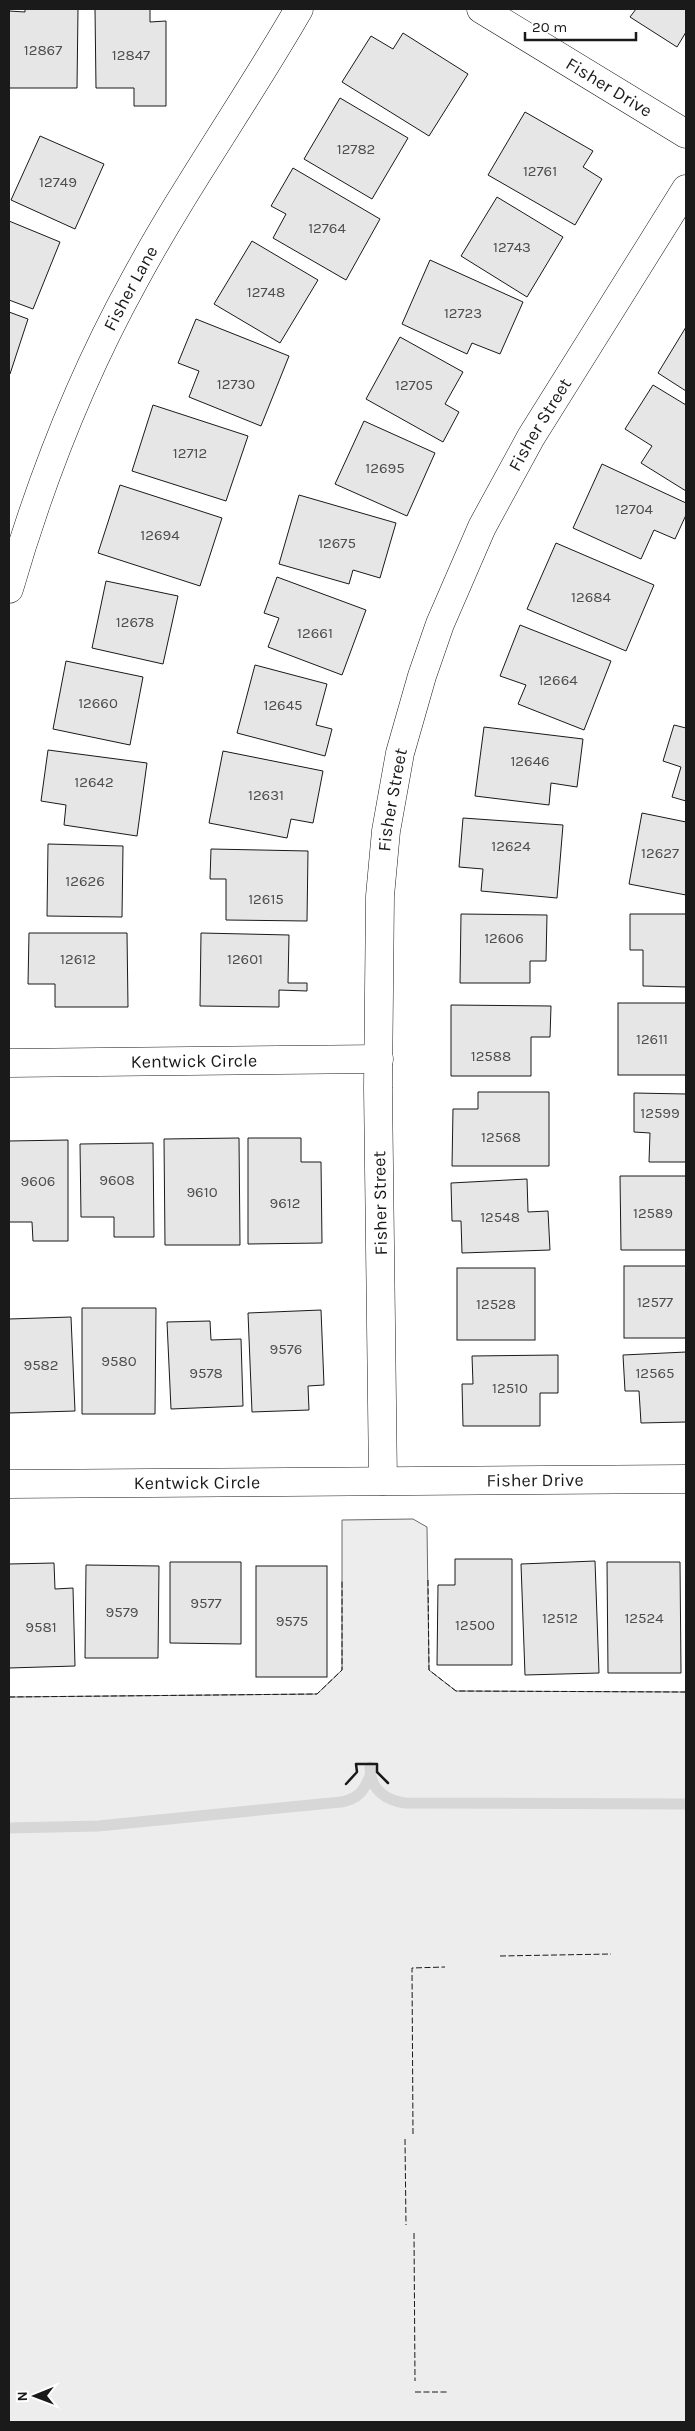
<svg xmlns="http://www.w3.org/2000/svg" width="695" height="2431" font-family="Karla,sans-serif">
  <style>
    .green { fill: #ededed; stroke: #6a6a6a }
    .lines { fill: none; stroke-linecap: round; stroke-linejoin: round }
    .stream { stroke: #d7d7d7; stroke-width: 11 }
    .building { fill: #e6e6e6; stroke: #1a1a1a }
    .street-casing { stroke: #1a1a1a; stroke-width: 29 }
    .street { stroke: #fff; stroke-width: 28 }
    .fence { stroke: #1a1a1a; stroke-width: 1; stroke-dasharray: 6 2.5; stroke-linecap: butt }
    .wall { stroke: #1a1a1a; stroke-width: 2.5 }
    .labels { text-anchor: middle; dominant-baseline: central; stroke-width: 4; stroke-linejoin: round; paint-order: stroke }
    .number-label { font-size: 15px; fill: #4d4d4d }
    .street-label { font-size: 18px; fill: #1a1a1a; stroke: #fff }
  </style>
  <rect width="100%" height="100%" fill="#fff"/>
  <!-- green -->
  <polygon class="green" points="413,1519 427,1527 429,1670 456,1691 686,1692 686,2422 9,2422 9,1697 317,1694 342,1670 342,1520"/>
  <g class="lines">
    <!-- stream -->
    <g class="stream">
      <path d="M 370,1767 C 370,1789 385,1800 405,1803 L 686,1804"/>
      <path d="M 9,1828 L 98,1826 L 341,1802 C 358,1799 364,1791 370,1776"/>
    </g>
  </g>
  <!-- building -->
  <g class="building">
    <polygon points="25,9 78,9 77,88 9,88 9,11 25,12"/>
    <polygon points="95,9 150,9 150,22 166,21 166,106 134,106 134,88 96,88"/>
    <polygon points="636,9 686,9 686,32 677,47 630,17"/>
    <polygon points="403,33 468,74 429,136 342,82 371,36 393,49"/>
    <polygon points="340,98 408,138 372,199 304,159"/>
    <polygon points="525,112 593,151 583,167 602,179 575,225 488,175"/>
    <polygon points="40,136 104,164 75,229 11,200"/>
    <polygon points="293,168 380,219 346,280 273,238 286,214 271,206"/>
    <polygon points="497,197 563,237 527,297 461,256"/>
    <polygon points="9,221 60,242 33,309 9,300"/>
    <polygon points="252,241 318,280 280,343 214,304"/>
    <polygon points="430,260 523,302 500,354 472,343 467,354 402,324"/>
    <polygon points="9,312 28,319 10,374 9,374"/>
    <polygon points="196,319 289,356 261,426 189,397 199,371 178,363"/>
    <polygon points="686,327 686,391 658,373"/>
    <polygon points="400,337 463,372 445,404 459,412 443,442 366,399"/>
    <polygon points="653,385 686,405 686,491 641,463 652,446 625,429"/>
    <polygon points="153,405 248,436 226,501 132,471"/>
    <polygon points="364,421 435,453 407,516 335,484"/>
    <polygon points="602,464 686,503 686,515 675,539 654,530 641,559 573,528"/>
    <polygon points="120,485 222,518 200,586 98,553"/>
    <polygon points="299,495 396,523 380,578 353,570 349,584 279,564"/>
    <polygon points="556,543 654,585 626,651 527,609"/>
    <polygon points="277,577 366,610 342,675 268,647 279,618 264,613"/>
    <polygon points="106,581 178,596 163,664 92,648"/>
    <polygon points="520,625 611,661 584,730 518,704 526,685 500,676"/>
    <polygon points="66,661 143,677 130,745 53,729"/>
    <polygon points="255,665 327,684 316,725 332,729 325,756 237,733"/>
    <polygon points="674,725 686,728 686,801 672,797 681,767 663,761"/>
    <polygon points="484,727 583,739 577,787 551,783 549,805 475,796"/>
    <polygon points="48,750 147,763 137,836 64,825 66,805 41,801"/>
    <polygon points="223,751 323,771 313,823 291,819 287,838 209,823"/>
    <polygon points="642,813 686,822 686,895 629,884"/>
    <polygon points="463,818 563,825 557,898 481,891 483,869 459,867"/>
    <polygon points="48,844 123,846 122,917 47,916"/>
    <polygon points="211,849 308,851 307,921 226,920 226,879 210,879"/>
    <polygon points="461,914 547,915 546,961 530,961 530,983 460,983"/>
    <polygon points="630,914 686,914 686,987 643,986 643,950 630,950"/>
    <polygon points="29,933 127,933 128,1007 55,1007 55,984 28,984"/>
    <polygon points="201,933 289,935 288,983 307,983 307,991 279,990 279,1007 200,1006"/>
    <rect x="618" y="1003" width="68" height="72"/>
    <polygon points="451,1005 551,1006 550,1037 531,1037 531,1076 451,1076"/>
    <polygon points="478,1092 549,1092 549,1166 452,1166 453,1109 478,1109"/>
    <polygon points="634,1093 686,1094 686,1162 649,1162 650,1133 634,1132"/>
    <polygon points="239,1138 240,1245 165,1245 164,1139"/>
    <polygon points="248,1138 301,1138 301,1162 321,1162 322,1243 248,1244"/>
    <polygon points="68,1140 68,1241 33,1241 32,1222 9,1222 9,1141"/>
    <polygon points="153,1143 154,1237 114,1237 114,1217 81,1217 80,1144"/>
    <polygon points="620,1176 686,1176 686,1250 621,1250"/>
    <polygon points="527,1179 528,1212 548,1211 550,1250 462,1253 461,1221 452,1221 451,1183"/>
    <rect x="624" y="1266" width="62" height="72"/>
    <rect x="457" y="1268" width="78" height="72"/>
    <polygon points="82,1308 156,1308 155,1414 82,1414"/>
    <polygon points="321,1310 324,1385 308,1386 309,1410 252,1412 248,1313"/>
    <polygon points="71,1317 75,1411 9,1413 9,1319"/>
    <polygon points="210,1321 211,1340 241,1339 243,1406 171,1409 167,1322"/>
    <polygon points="686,1352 686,1422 641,1423 639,1391 625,1391 623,1355"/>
    <polygon points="558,1355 558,1393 540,1393 540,1426 463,1426 462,1384 473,1384 472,1356"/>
    <polygon points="455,1559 512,1559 512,1665 437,1665 438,1585 455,1585"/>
    <polygon points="595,1561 599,1673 525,1675 521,1564"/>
    <polygon points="170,1562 241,1562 241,1644 170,1643"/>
    <polygon points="607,1562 680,1562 681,1673 608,1673"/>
    <polygon points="54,1563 55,1589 73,1588 75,1666 9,1668 9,1564"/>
    <polygon points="86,1565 159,1566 158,1658 85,1658"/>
    <rect x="256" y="1566" width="71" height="111"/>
  </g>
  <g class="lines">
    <defs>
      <g id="street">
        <path id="s1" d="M 481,9 L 686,134"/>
        <path id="s2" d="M 9,589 C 40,482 80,379 134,281 C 184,188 246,101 299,9"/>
        <path id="s3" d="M 9,1063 L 379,1059"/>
        <path id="s4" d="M 383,1481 L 378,1088 L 380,896 L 386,831 L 400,753 L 422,676 L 440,624 L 482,527 L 531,437 L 686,189"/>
        <path id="s5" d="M 9,1484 L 686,1479"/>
      </g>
    </defs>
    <!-- street casing -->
    <use href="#street" class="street-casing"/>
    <!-- street -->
    <use href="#street" class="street"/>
    <!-- fence -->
    <g class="fence">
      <polyline points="428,1580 429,1670 456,1691 686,1692"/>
      <polyline points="9,1697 317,1694 342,1670 342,1581"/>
      <polyline points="500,1956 611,1954"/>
      <polyline points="413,2134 412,1968 445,1967"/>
      <polyline points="405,2139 406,2225"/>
      <polyline points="414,2233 415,2381"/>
      <polyline points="415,2392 449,2392"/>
    </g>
    <!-- wall -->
    <polyline class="wall" points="346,1784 357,1772 356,1764 377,1764 377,1772 388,1783"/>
  </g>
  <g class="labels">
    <!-- number labels -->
    <g class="number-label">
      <text x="43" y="50">12867</text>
      <text x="131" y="55">12847</text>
      <text x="356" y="149">12782</text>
      <text x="540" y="171">12761</text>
      <text x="58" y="182">12749</text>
      <text x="327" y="228">12764</text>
      <text x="512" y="247">12743</text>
      <text x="266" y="292">12748</text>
      <text x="463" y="313">12723</text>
      <text x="236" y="384">12730</text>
      <text x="414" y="385">12705</text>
      <text x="190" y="453">12712</text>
      <text x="385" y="468">12695</text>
      <text x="634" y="509">12704</text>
      <text x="160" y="535">12694</text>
      <text x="337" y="543">12675</text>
      <text x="591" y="597">12684</text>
      <text x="135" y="622">12678</text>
      <text x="315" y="633">12661</text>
      <text x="558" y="680">12664</text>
      <text x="98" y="703">12660</text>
      <text x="283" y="705">12645</text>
      <text x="530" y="761">12646</text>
      <text x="94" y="782">12642</text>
      <text x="266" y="795">12631</text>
      <text x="511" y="846">12624</text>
      <text x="660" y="853">12627</text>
      <text x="85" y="881">12626</text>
      <text x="266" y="899">12615</text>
      <text x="504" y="938">12606</text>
      <text x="78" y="959">12612</text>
      <text x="245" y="959">12601</text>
      <text x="652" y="1039">12611</text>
      <text x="491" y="1056">12588</text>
      <text x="660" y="1113">12599</text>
      <text x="501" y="1137">12568</text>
      <text x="117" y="1180">9608</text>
      <text x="38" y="1181">9606</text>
      <text x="202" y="1192">9610</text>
      <text x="285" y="1203">9612</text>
      <text x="653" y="1213">12589</text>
      <text x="500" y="1217">12548</text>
      <text x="655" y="1302">12577</text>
      <text x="496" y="1304">12528</text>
      <text x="286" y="1349">9576</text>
      <text x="119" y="1361">9580</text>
      <text x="41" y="1365">9582</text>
      <text x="206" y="1373">9578</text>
      <text x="655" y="1373">12565</text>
      <text x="510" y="1388">12510</text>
      <text x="206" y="1603">9577</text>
      <text x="122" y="1612">9579</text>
      <text x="560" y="1618">12512</text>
      <text x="644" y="1618">12524</text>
      <text x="292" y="1621">9575</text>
      <text x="475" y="1625">12500</text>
      <text x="41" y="1627">9581</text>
    </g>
    <!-- street labels -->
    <g class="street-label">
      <text stroke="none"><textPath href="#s1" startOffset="150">Fisher Drive</textPath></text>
      <text stroke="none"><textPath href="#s2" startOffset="325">Fisher Lane</textPath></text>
      <text stroke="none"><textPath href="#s4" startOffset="1088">Fisher Street</textPath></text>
      <text stroke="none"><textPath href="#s4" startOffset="682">Fisher Street</textPath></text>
      <text stroke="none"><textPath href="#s3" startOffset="185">Kentwick Circle</textPath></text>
      <text transform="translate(380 1203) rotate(-91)">Fisher Street</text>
      <text stroke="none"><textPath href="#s5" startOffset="526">Fisher Drive</textPath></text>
      <text stroke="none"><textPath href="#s5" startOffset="188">Kentwick Circle</textPath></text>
    </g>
  </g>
  <!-- border -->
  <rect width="695" height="2431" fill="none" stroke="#1a1a1a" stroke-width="20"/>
  <!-- north arrow -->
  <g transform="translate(35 2396) rotate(269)" stroke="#ffffff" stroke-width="4" paint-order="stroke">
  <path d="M0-4L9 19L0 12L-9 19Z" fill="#1a1a1a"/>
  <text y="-8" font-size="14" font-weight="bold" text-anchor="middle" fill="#1a1a1a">N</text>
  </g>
  <!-- scale -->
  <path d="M525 32v8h111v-8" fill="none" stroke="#1a1a1a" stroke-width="2.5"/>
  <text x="532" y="32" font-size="15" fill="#1a1a1a" stroke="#ffffff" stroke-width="4" paint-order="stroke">20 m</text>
</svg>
